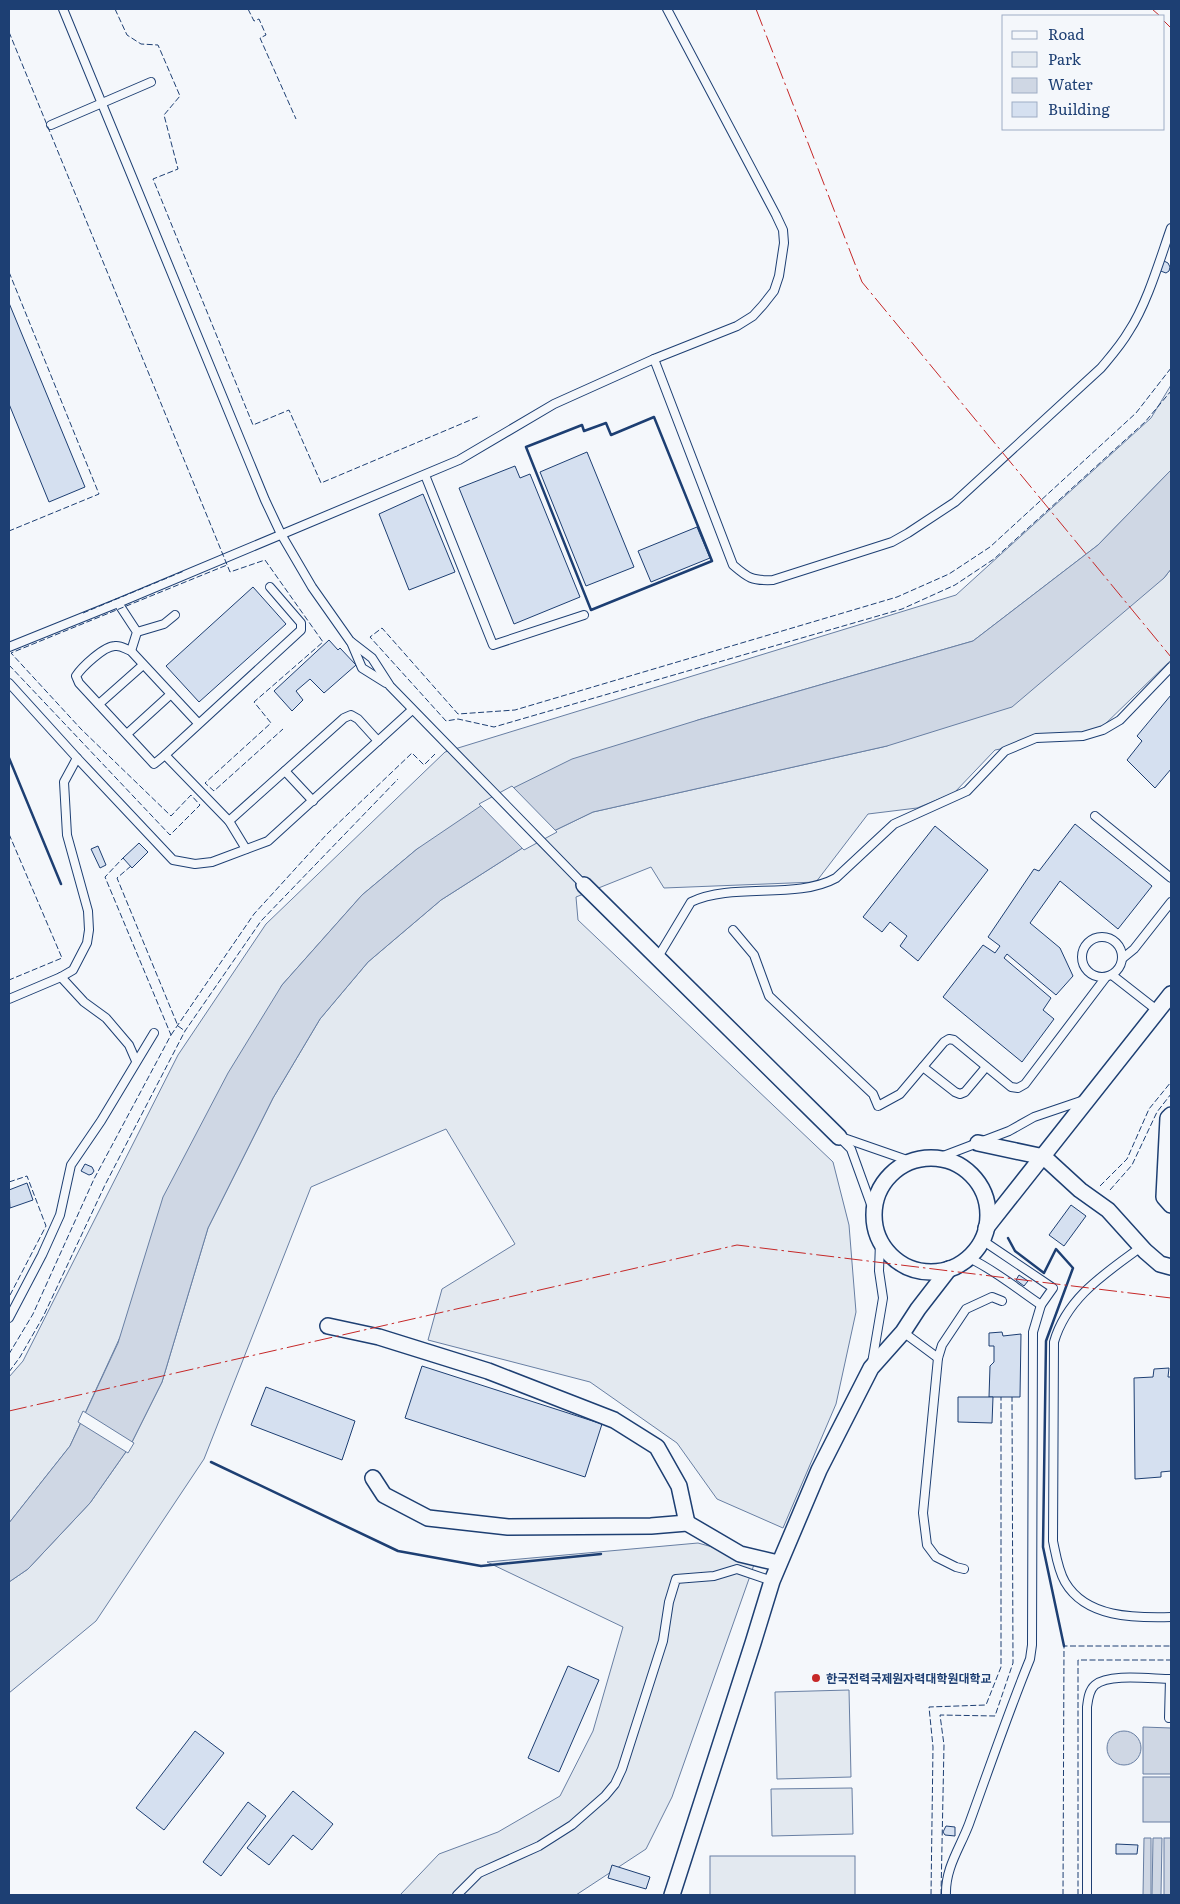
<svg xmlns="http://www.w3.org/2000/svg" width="1180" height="1904" font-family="Literata,'Noto Sans KR',serif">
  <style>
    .green { fill: #e3e9f0; stroke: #687fa3 }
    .water { fill: #cfd7e4; stroke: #687fa3 }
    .pier { fill: #f4f7fb; stroke: #687fa3 }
    .building { fill: #d5e0f0; stroke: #1d3f73 }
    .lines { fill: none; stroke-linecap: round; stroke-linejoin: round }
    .service-casing { stroke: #1d3f73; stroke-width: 10 }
    .minor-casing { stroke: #1d3f73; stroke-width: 18 }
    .service { stroke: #f4f7fb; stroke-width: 8 }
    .minor { stroke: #f4f7fb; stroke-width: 15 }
    .fence { stroke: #1d3f73; stroke-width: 1; stroke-dasharray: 6 2.5; stroke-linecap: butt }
    .wall { stroke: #1d3f73; stroke-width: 2.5 }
    .power { stroke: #c62828; stroke-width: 1; stroke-dasharray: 18 4 2.5 4; stroke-linecap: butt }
    .poi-dot { fill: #c62828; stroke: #f4f7fb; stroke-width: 2 }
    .labels { text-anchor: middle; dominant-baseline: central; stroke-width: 4; stroke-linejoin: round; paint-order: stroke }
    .poi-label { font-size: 12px; font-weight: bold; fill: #1d3f73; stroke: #f4f7fb; text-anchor: start }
  </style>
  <rect width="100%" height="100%" fill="#f4f7fb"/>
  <!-- green -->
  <g class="green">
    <polygon points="1171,385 1171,470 1098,545 973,641 698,720 417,849 362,895 282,985 70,1446 9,1523 9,1377 23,1361 178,1055 266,924 445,752 956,595 1151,418"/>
    <polygon points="1171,569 1171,660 1098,731 995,750 954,793 917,808 868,814 816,882 664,888 651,867 576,897 578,920 833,1162 849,1225 856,1312 836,1404 783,1528 717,1499 677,1443 590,1382 428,1340 442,1289 515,1244 446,1129 311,1187 204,1459 96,1621 9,1693 9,1582 28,1569 90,1503 130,1446 162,1382 208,1228 273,1098 320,1019 368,962 441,900 535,840 593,812 887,746 1164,578"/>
    <polygon points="698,1543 756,1559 672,1797 646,1849 576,1895 400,1895 439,1854 498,1832 560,1796 593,1731 623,1627 487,1562"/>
    <polygon points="849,1690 851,1777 777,1779 775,1692"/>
    <polygon points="852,1788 853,1834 772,1836 771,1789"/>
    <rect x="710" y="1856" width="145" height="39"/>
  </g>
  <!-- water -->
  <g class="water">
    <polygon points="1171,470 1171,569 1164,578 1012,707 887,746 593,812 535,840 441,900 368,962 320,1019 273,1098 208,1228 162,1382 130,1446 90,1503 28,1569 9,1582 9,1523 70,1446 118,1343 163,1197 228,1073 282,985 362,895 417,849 491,799 572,759 698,720 973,641 1098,545"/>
    <polygon points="1143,1727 1171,1728 1171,1774 1143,1774"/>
    <circle cx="1124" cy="1748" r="17"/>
    <rect x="1143" y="1777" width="28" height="45"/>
    <polygon points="1144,1838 1151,1838 1151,1895 1143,1895"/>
    <polygon points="1153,1838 1162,1838 1161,1895 1152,1895"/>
    <rect x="1164" y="1838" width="7" height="57"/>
  </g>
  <!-- pier -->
  <g class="pier">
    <polygon points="512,786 557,832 524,850 479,804"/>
    <polygon points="83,1411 134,1443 128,1453 78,1422"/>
  </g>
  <!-- building -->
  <g class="building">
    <polygon points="1162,260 1168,263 1170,267 1169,271 1166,273 1158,270"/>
    <polygon points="9,303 85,487 49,502 9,404"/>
    <polygon points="587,452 634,567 586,586 540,472"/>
    <polygon points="515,466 520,478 530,474 580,597 514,624 459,488"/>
    <polygon points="423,494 455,572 409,590 379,514"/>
    <polygon points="697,527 710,558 651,582 638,551"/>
    <polygon points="253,587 286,624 199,702 166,666"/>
    <polygon points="329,640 338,650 340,648 356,665 324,693 310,679 296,691 303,700 292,711 274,691"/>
    <polygon points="1171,695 1171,769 1155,788 1127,760 1142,741 1137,736"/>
    <polygon points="1075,824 1152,886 1118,929 1060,881 1030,923 1060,948 1073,976 1056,995 1007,954 1004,958 1051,998 1043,1010 1054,1019 1022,1062 943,997 983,945 995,953 1000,946 988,937 1034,869 1039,871"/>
    <polygon points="935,826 988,870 918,961 900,946 907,936 890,922 882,932 863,917"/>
    <polygon points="139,843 148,852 132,868 123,858"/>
    <polygon points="98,846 106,865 100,868 91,849"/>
    <polygon points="85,1164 92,1167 94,1171 92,1174 89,1175 81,1171"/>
    <polygon points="27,1183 33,1200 10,1208 9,1190"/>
    <polygon points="1071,1205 1086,1216 1064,1246 1049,1235"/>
    <polygon points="1019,1275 1028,1281 1024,1286 1016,1280"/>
    <polygon points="1002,1332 1003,1336 1021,1334 1020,1397 989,1397 990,1366 994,1362 994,1346 989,1346 989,1333"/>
    <polygon points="422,1366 602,1424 585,1477 405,1418"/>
    <polygon points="1169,1368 1168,1377 1171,1377 1171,1471 1161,1472 1161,1477 1135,1479 1134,1378 1153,1377 1154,1369"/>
    <polygon points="266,1387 355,1421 342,1460 251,1425"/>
    <polygon points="958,1397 993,1397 992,1423 958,1422"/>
    <polygon points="568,1666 599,1680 559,1772 528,1758"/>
    <polygon points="195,1731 224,1753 164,1830 136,1808"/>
    <polygon points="293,1791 333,1824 312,1850 293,1835 269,1865 247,1848"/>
    <polygon points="248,1802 266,1816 221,1876 203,1862"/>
    <polygon points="946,1826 955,1827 955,1836 945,1835 943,1832"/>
    <polygon points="1116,1844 1138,1845 1137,1854 1116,1854"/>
    <polygon points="612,1865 650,1877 646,1889 608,1878"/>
  </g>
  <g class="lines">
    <defs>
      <g id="service">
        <polyline points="63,9 265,500 281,534 312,587 350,641 372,658 390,686 584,885"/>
        <polyline points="51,125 151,82"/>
        <path d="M 654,359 L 733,565 C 748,578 752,581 773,580 L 892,542 L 908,533 L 955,502 L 1101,368 C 1111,356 1121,345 1129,331 C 1147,304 1160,259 1171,228"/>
        <polyline points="425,475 493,645 584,615"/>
        <polyline points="118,603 137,632 131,651"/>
        <polyline points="137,632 164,624 175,615"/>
        <polyline points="351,642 362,668 386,683"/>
        <polyline points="9,647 118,603 459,460 554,404 654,359 737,326 753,316 763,305 774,291 779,276 784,243 783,230 776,215 667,9"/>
        <polyline points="9,683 77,758 173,860 195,864 212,862 268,841 412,710"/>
        <polyline points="99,704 143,665"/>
        <polyline points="127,734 171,694"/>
        <path d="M 165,755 L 154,764 L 79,683 L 76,676 C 82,667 104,646 115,646 C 121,645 125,649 131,651 L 198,723"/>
        <polyline points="285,771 313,801"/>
        <polyline points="1095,816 1171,878"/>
        <polyline points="229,821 344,718 351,715 358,719 378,741"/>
        <polyline points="246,849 229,821 165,755 301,630 301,623 270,587"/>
        <polyline points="733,930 754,955 769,996 873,1094 878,1106 900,1094 944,1042 949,1039 954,1040 1011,1087 1018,1088 1025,1084 1106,977"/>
        <circle cx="1102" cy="957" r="20"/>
        <path d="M 658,957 L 691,902 C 733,882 796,900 836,878 L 894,824 L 967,791 L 1005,751 L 1036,738 L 1083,736 L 1103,730 L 1120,720 L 1171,667"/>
        <polyline points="1123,958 1134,949 1171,902"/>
        <polyline points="1112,975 1158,1011"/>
        <polyline points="61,977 84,1002 106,1018 129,1045 136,1061"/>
        <polyline points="9,999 61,977 73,970 87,943 89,930 88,911 67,835 64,782 77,758"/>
        <polyline points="923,1067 955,1092 960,1094 965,1092 986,1067"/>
        <polyline points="839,1137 851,1149 873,1210"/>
        <polyline points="841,1137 910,1161"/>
        <polyline points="938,1158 1009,1131 1034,1117 1084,1100"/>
        <path d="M 1141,1247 C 1106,1273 1067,1297 1054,1342 L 1053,1541 C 1056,1555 1058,1570 1065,1582 C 1086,1618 1134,1618 1171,1617"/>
        <path d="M 969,1258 C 995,1270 1017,1289 1041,1305"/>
        <polyline points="9,1318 42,1255 60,1215 71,1165 101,1121 154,1033"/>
        <polyline points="903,1332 938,1358"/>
        <polyline points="872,1363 883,1298 879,1271 880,1242"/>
        <polyline points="964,1569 956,1567 936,1557 927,1545 923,1513 938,1358 942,1345 966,1309 992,1297 1002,1301"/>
        <polyline points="1169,1718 1170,1679"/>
        <polyline points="457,1895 479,1873 539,1846 572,1825 605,1796 615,1784 622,1769 663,1641 669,1602 676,1579 714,1576 737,1569 772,1581"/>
        <path d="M 946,1895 C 945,1868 960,1848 969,1824 C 989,1769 1008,1713 1030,1659 L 1032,1645 L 1033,1332 L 1041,1305 L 1053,1288 L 982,1240"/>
        <path d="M 1087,1895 L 1087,1707 C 1088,1699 1089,1690 1095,1685 C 1109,1673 1152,1679 1171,1679"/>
      </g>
      <g id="minor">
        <polyline points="584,885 839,1137"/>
        <polyline points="1171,1115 1168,1118 1164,1197 1171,1205"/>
        <polyline points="978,1143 1044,1157 1080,1190 1108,1210 1145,1251 1160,1264 1171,1267"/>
        <circle cx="931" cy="1215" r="57"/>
        <polyline points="986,1228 1171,994"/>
        <polyline points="328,1326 379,1337 488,1371 614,1420 657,1447 679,1486 687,1523"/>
        <polyline points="373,1478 384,1495 428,1518 508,1527 651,1526 687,1523 740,1554 778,1563"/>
        <polyline points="672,1895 753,1643 772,1581 819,1470 871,1368 903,1332 918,1309 949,1269"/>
      </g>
    </defs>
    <!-- service casing -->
    <use href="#service" class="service-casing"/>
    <!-- minor casing -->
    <use href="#minor" class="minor-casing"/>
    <!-- service -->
    <use href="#service" class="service"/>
    <!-- minor -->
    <use href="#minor" class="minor"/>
    <!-- fence -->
    <g class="fence">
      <polyline points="115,9 127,35 141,44 158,45 180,96 164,115 178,169 153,179 253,425 289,410 321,483 480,416"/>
      <polyline points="248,9 254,21 259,19 266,35 260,38 296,119"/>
      <polyline points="9,32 230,572 265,560 323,642 254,702 271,723 205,783 214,791 283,729"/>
      <polyline points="9,272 99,494 9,531"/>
      <polyline points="1171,368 1136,413 990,547 949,574 897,597 515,710 458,714 382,628 370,637 446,721 458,719 494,727 902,609 955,585 994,559 1145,422 1171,391"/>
      <polyline points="83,613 184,571"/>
      <polyline points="9,665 170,835 200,805 191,795 171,816 81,729 11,653 227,565"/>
      <polyline points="9,834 62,958 9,980"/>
      <polyline points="131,866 117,878 178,1026 185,1031"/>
      <polyline points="171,1035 254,914 327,834 412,753 424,765 435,754"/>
      <polyline points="9,1182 27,1176 46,1226 9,1297"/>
      <polyline points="1100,1186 1127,1159 1149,1109 1171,1082"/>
      <polyline points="1110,1190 1132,1165 1157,1112 1171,1094"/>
      <polyline points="9,1354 33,1314 94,1179 171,1035 105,877 123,858"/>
      <polyline points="9,1372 20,1357 43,1317 105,1185 185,1031 261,921 398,779"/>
      <polyline points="931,1895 933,1747 929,1707 986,1705 1001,1667 1001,1397"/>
      <polyline points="941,1895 944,1745 940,1715 995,1716 1013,1663 1012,1397"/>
      <polyline points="1063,1895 1064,1646 1171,1646"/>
      <polyline points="1078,1895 1078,1660 1171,1660"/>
    </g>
    <!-- wall -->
    <g class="wall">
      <polygon points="654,417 712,561 591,610 526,447 582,425 584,431 606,423 611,435"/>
      <polyline points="9,758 61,884"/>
      <polyline points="1008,1238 1015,1251 1044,1273 1056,1249 1073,1268 1046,1341 1043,1547 1064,1646"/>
      <polyline points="211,1462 398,1551 481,1566 601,1554"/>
    </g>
    <!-- power -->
    <g class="power">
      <polyline points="756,9 862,282 1171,657"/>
      <polyline points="1152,9 1160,16"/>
      <polyline points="1164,21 1171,28"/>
      <polyline points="9,1411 737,1245 1171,1298"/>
    </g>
  </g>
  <!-- markers -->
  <circle class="poi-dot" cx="816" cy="1678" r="5"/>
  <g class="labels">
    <!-- poi labels -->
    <g class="poi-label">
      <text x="826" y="1678">한국전력국제원자력대학원대학교</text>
    </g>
  </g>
  <!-- border -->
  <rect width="1180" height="1904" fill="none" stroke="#1d3f73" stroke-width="20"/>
  <!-- legend -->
  <rect x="1002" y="15" width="162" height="115" fill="#f4f7fb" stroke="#9eadc5"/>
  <rect x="1012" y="31" width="25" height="8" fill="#f4f7fb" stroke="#9eadc5"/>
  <text x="1048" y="40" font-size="15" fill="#1d3f73">Road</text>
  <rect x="1012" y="52" width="25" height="15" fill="#e3e9f0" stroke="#9eadc5"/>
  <text x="1048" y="65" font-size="15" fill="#1d3f73">Park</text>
  <rect x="1012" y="78" width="25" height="15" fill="#cfd7e4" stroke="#9eadc5"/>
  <text x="1048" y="90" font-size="15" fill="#1d3f73">Water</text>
  <rect x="1012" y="102" width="25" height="15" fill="#d5e0f0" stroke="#9eadc5"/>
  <text x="1048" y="115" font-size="15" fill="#1d3f73">Building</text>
</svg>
